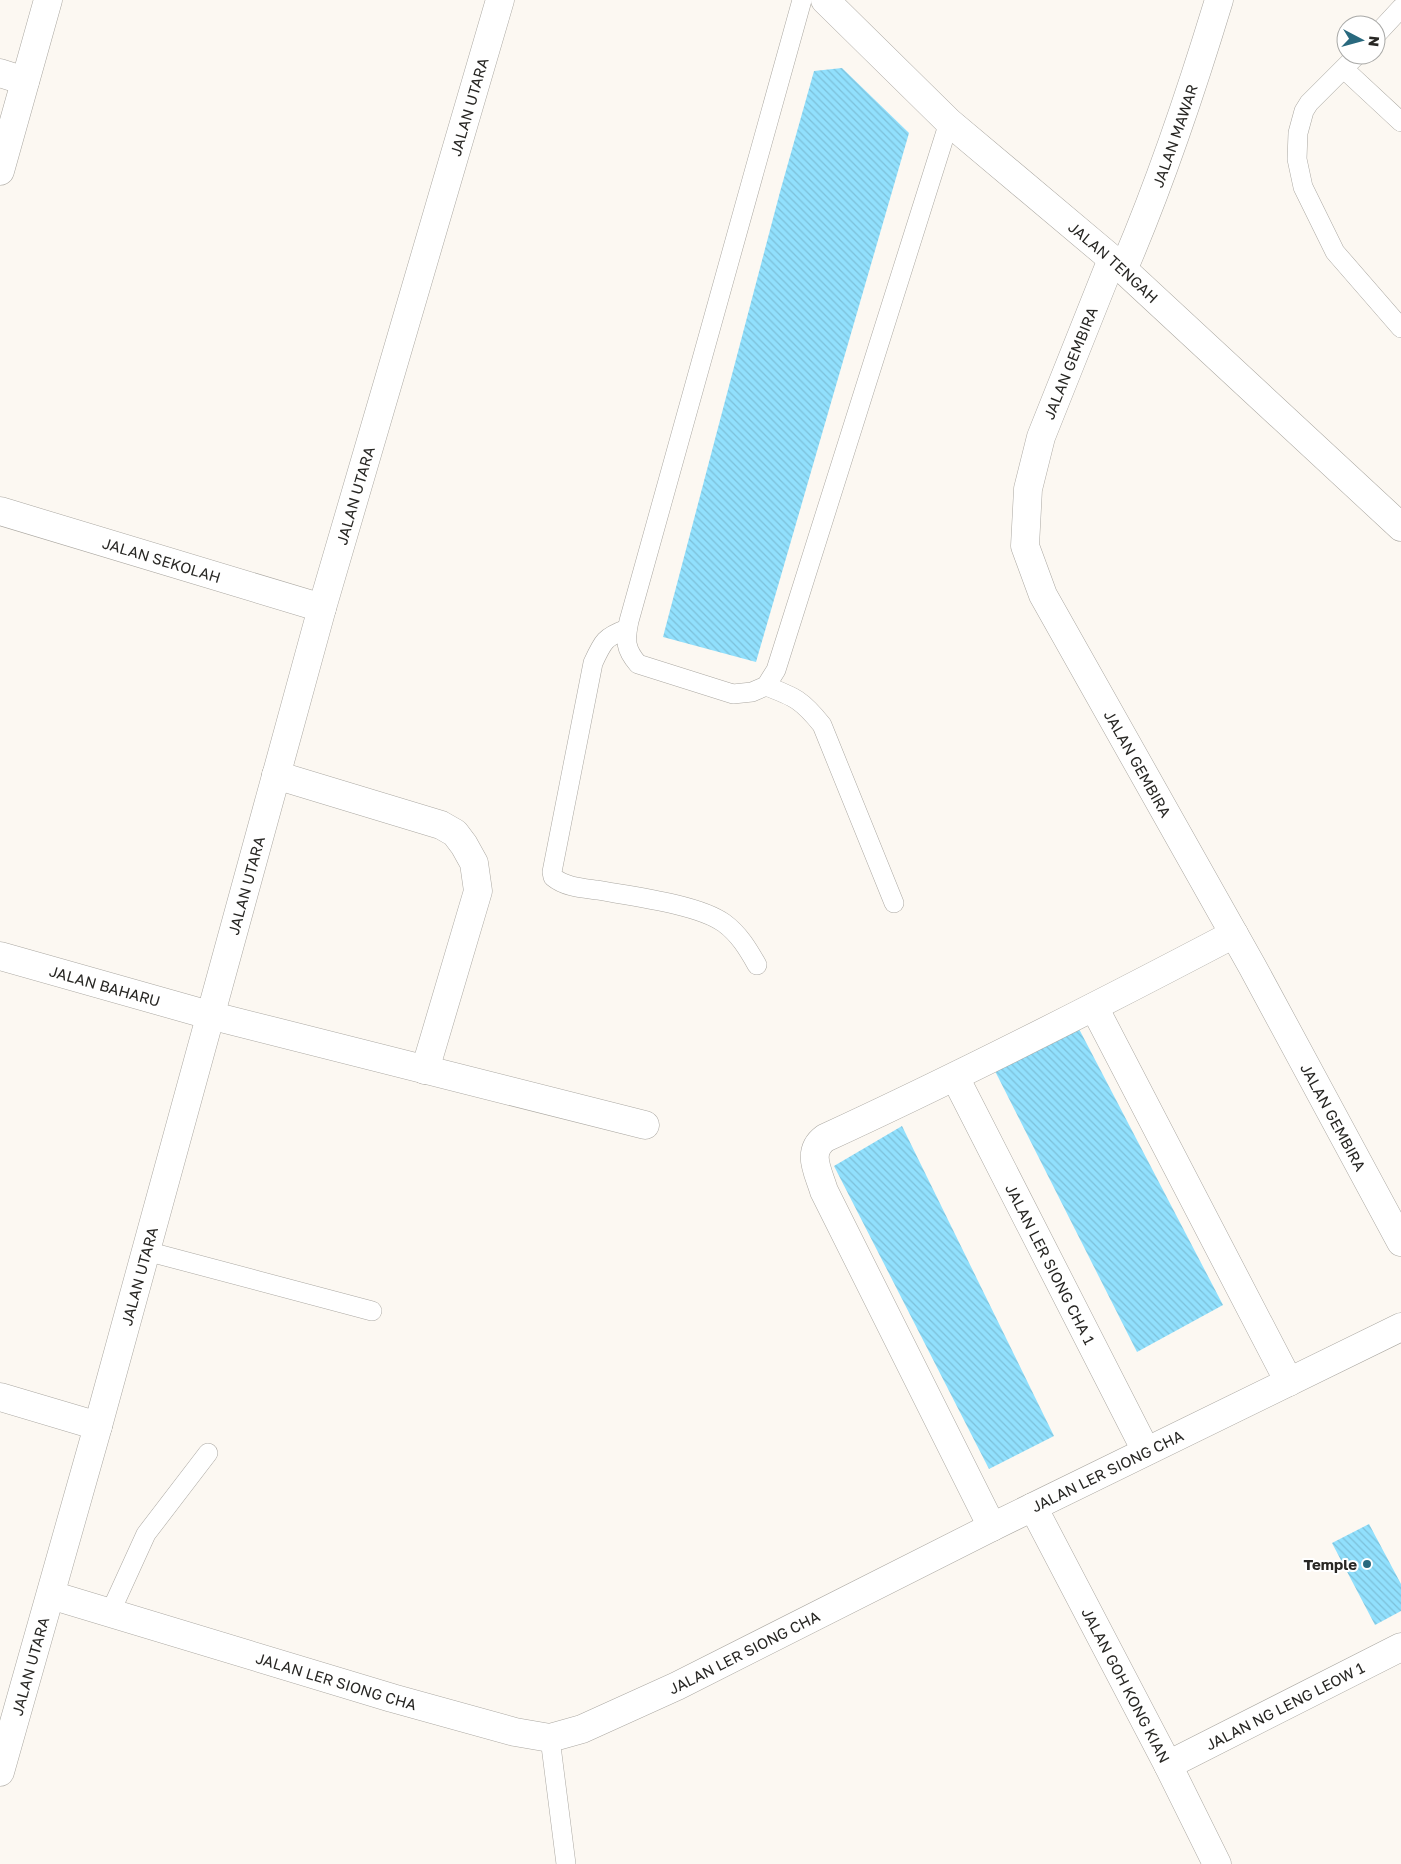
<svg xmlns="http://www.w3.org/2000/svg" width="1401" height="1864" font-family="'Golos Text',sans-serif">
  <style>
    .building { fill: url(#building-back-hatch) }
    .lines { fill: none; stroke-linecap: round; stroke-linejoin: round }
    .service-casing { stroke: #aba8a2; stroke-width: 20 }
    .minor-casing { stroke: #aba8a2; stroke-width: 29 }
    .service { stroke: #fff; stroke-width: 19 }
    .minor { stroke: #fff; stroke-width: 28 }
    .poi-dot { fill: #29697e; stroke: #fff; stroke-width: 2 }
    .labels { text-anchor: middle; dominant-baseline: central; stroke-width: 4; stroke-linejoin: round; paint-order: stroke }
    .street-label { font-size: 15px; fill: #282724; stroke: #fff }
    .poi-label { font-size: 15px; font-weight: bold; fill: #282724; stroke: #fff; text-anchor: end }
  </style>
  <defs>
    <pattern id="building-back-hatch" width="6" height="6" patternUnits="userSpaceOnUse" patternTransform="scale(1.25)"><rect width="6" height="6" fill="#91e0fd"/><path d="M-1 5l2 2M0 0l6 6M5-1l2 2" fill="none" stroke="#7dc0d9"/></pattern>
  </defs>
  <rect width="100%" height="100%" fill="#fcf8f2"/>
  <!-- building -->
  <g class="building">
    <polygon points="842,68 909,133 756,662 663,637 780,192 814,71"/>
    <polygon points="1078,1027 1223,1305 1137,1352 995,1071"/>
    <polygon points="902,1126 1054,1436 989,1469 834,1166"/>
    <polygon points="1369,1524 1401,1584 1401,1611 1375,1625 1332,1543"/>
  </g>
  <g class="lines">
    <defs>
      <g id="service">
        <path d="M 802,0 L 629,621 C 625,640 625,649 638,664 L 733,694 L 752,692 L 766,686 L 776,670 L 949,122"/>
        <polyline points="1376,35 1401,8"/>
        <polyline points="1357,55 1309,103 1304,111 1298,133 1297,159 1303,187 1335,252 1401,328"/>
        <polyline points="1344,69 1401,122"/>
        <path d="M 627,629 C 605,637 603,641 593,663 L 552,872 L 553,877 C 565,887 582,888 597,890 C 630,896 698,904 724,923 C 739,934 748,949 757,965"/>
        <path d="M 766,686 C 795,697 802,700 822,725 L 894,903"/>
        <polyline points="146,1251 372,1311"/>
        <polyline points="110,1613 146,1534 208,1453"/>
        <polyline points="550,1738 566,1864"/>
      </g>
      <g id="minor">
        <path id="s1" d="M 825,0 L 949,122 L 1112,259 L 1401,527"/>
        <polyline points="0,73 25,81"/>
        <polyline points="0,171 48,0"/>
        <path id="s2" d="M 1112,259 L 1041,437 L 1028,489 L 1025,546 L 1043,595 L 1252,966 L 1401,1242"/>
        <path id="s3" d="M 1123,270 C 1161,182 1191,92 1219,0"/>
        <path id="s4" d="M 0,511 L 322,608"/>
        <polyline points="276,775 441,825 455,833 464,845 474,863 478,891 425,1070"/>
        <path id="s5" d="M 0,956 L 209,1015 L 645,1125"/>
        <polyline points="1094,1007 1289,1382"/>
        <path id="s6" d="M 955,1077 L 1146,1451"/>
        <polyline points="0,1397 98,1426"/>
        <path id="s7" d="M 1033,1507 L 1168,1765 L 1217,1864"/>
        <path d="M 992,1527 L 824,1191 C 818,1171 806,1152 825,1138 C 964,1074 1099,1005 1234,934"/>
        <path id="s8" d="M 51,1595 L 392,1698 L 515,1732 L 550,1738 L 582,1729 L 677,1686 L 992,1527 L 1401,1327"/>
        <path id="s9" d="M 1168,1765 L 1401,1647"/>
        <path id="s10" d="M 0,1772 L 98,1426 L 322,608 L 500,0"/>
      </g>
    </defs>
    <!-- service casing -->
    <use href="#service" class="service-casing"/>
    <!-- minor casing -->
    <use href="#minor" class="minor-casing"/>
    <!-- service -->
    <use href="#service" class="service"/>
    <!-- minor -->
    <use href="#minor" class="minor"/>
  </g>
  <!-- markers -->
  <circle class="poi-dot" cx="1367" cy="1564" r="5"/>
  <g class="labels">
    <!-- street labels -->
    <g class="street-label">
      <text stroke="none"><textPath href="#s10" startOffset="1730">JALAN UTARA</textPath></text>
      <text stroke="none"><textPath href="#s3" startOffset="144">JALAN MAWAR</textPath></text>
      <text stroke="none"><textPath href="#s1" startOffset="390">JALAN TENGAH</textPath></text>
      <text transform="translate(1070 363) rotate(-68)">JALAN GEMBIRA</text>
      <text stroke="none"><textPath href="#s10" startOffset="1325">JALAN UTARA</textPath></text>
      <text stroke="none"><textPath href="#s4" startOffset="169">JALAN SEKOLAH</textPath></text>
      <text stroke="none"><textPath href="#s2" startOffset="548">JALAN GEMBIRA</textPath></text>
      <text stroke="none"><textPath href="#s10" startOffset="920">JALAN UTARA</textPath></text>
      <text stroke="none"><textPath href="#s5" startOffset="109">JALAN BAHARU</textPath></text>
      <text stroke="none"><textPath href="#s2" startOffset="952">JALAN GEMBIRA</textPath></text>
      <text stroke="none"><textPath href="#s6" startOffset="210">JALAN LER SIONG CHA 1</textPath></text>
      <text stroke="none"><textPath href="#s10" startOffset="515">JALAN UTARA</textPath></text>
      <text stroke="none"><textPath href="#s8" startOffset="1138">JALAN LER SIONG CHA</textPath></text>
      <text stroke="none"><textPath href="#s8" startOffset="732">JALAN LER SIONG CHA</textPath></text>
      <text stroke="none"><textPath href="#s10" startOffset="110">JALAN UTARA</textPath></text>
      <text stroke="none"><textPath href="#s8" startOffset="298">JALAN LER SIONG CHA</textPath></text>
      <text stroke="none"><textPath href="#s7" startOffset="201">JALAN GOH KONG KIAN</textPath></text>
      <text stroke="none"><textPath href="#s9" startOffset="131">JALAN NG LENG LEOW 1</textPath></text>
    </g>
    <!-- poi labels -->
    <g class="poi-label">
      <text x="1357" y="1564">Temple</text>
    </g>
  </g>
  <!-- north arrow -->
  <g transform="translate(1361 40) rotate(96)"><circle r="24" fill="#ffffff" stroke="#a9a9a7"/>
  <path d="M0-4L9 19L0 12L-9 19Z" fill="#29697e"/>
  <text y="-8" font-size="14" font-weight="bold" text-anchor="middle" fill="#282724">N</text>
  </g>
</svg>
